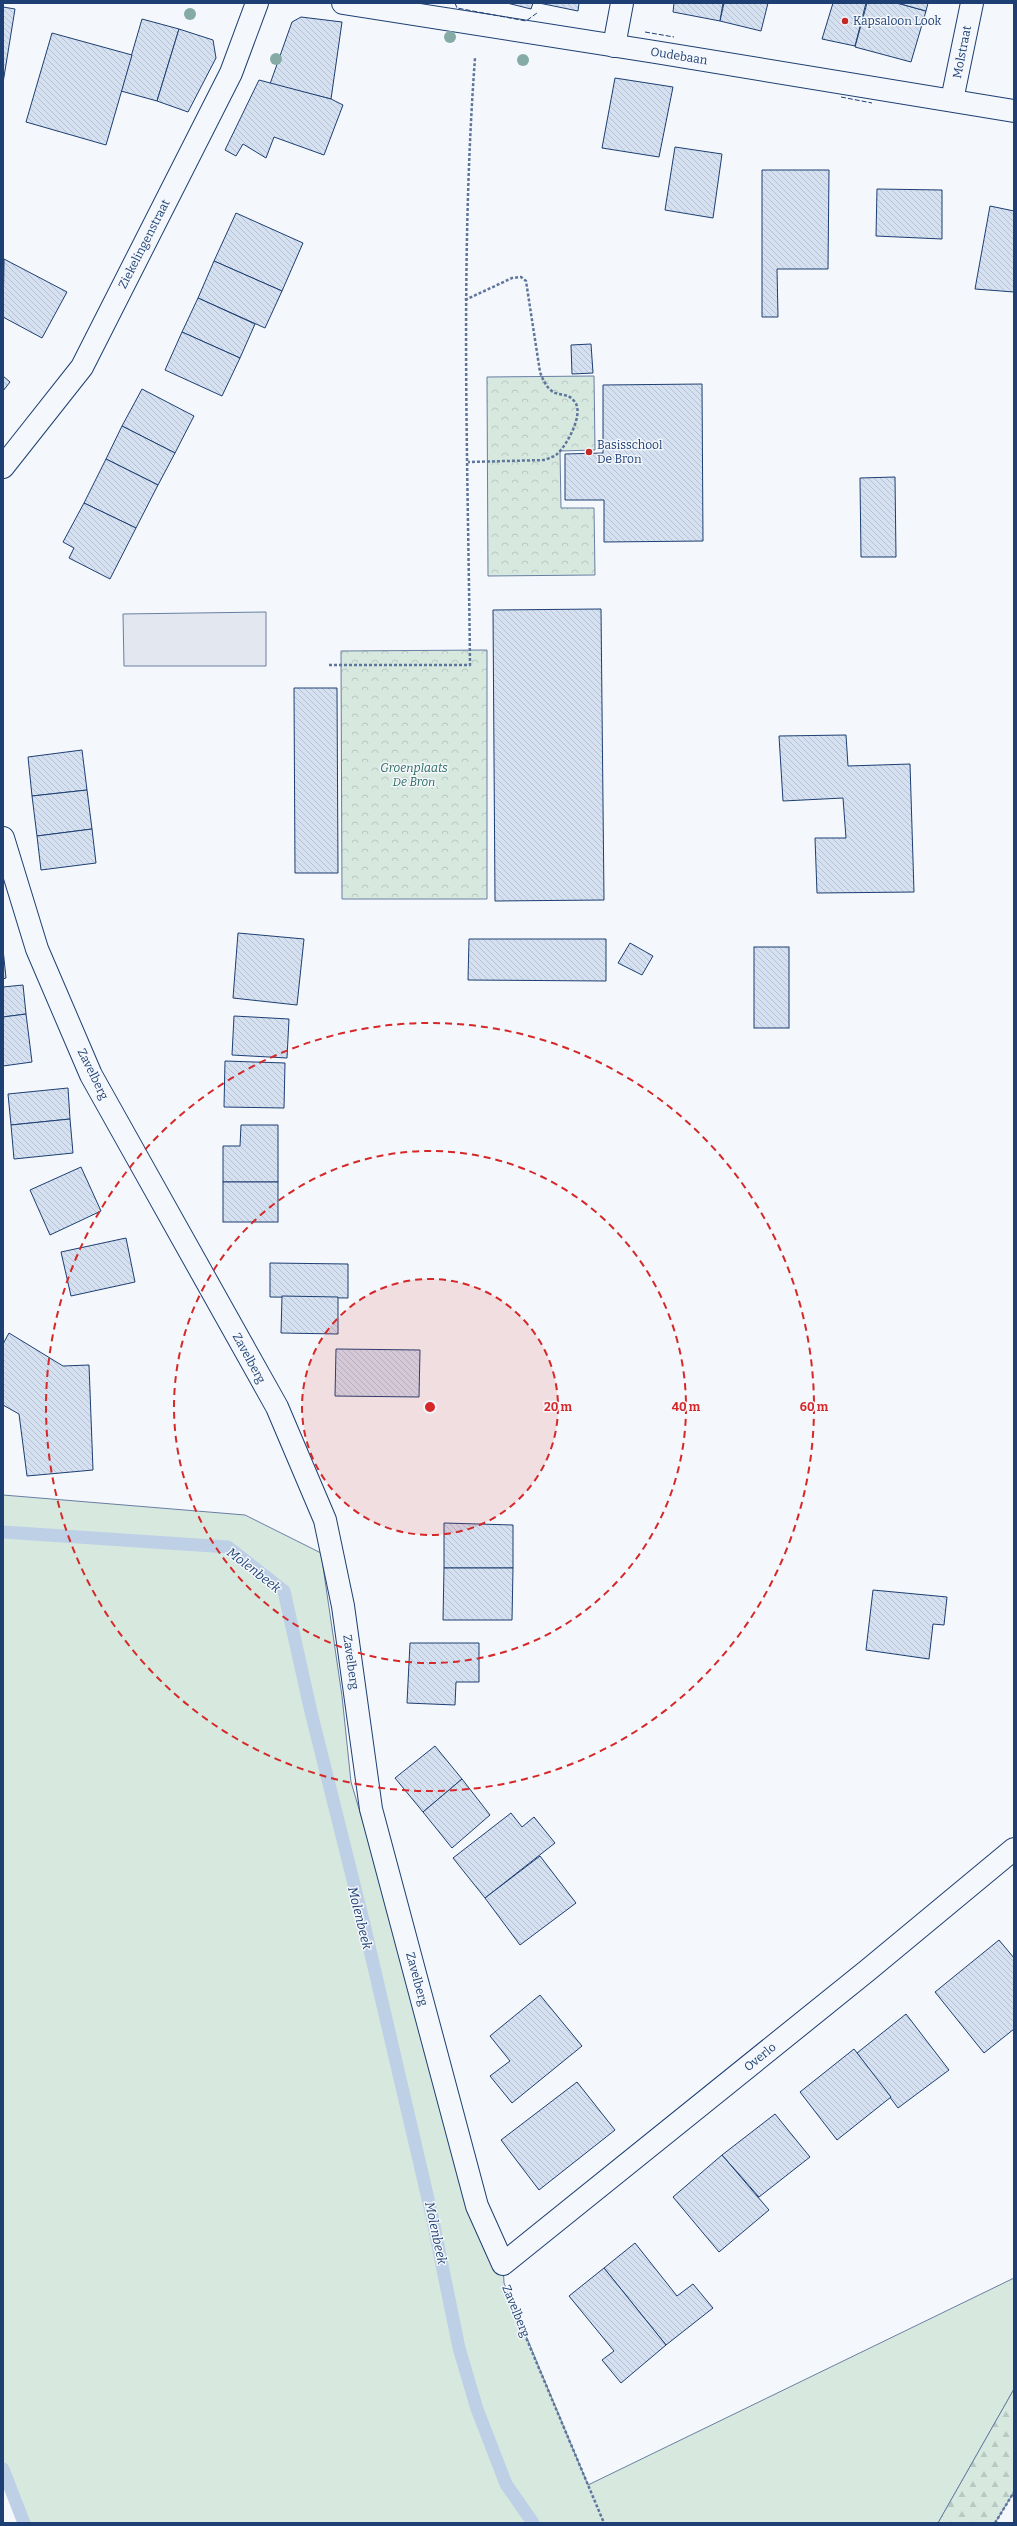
<svg xmlns="http://www.w3.org/2000/svg" width="1017" height="2526" font-family="Bitter,serif">
  <style>
    .grass { fill: #d7e8df; stroke: #687fa3 }
    .forest { fill: url(#forest-firs); stroke: #687fa3 }
    .park { fill: url(#park-crowns); stroke: #687fa3 }
    .parking { fill: #e3e8f0; stroke: #687fa3 }
    .lines { fill: none; stroke-linecap: round; stroke-linejoin: round }
    .stream { stroke: #bed0e5; stroke-width: 13 }
    .building { fill: url(#building-back-hatch); stroke: #1d3f73 }
    .minor-casing { stroke: #1d3f73; stroke-width: 24 }
    .path { stroke: #5e769c; stroke-width: 2.5; stroke-dasharray: 3 2; stroke-linecap: butt }
    .minor { stroke: #f4f7fb; stroke-width: 22 }
    .fence { stroke: #1d3f73; stroke-width: 1; stroke-dasharray: 5 2; stroke-linecap: butt }
    .tree { fill: #86aba6 }
    .ring { fill: none; stroke: #d62828; stroke-width: 2; stroke-dasharray: 7 5 }
    .poi-dot { fill: #c62828; stroke: #f4f7fb; stroke-width: 1.5 }
    .labels { text-anchor: middle; dominant-baseline: central; stroke-width: 3; stroke-linejoin: round; paint-order: stroke }
    .poi-label { font-size: 12px; fill: #1d3f73; stroke: #f4f7fb; text-anchor: start }
    .street-label { font-size: 12px; fill: #1d3f73; stroke: #f4f7fb }
    .park-label { font-size: 12px; font-style: italic; fill: #2c6c60; stroke: #f4f7fb }
    .water-label { font-size: 13px; font-style: italic; fill: #1d3f73; stroke: #f4f7fb }
    .centre { fill: #d62828; stroke: #f4f7fb; stroke-width: 2 }
    .ring-label { font-size: 12px; text-anchor: middle; font-weight: bold; fill: #d62828; stroke: #f4f7fb; stroke-width: 3; stroke-linejoin: round; paint-order: stroke }
  </style>
  <defs>
    <pattern id="forest-firs" width="22" height="20" patternUnits="userSpaceOnUse"><rect width="22" height="20" fill="#d7e8df"/><path d="M5 1l3.5 6h-7zM16 11l3.5 6h-7z" fill="#b8c8c3"/></pattern>
    <pattern id="park-crowns" width="20" height="18" patternUnits="userSpaceOnUse"><rect width="20" height="18" fill="#d7e8df"/><path d="M2 6a3 3 0 1 1 6 0M12 15a3 3 0 1 1 6 0" fill="none" stroke="#b8c8c3"/></pattern>
    <pattern id="building-back-hatch" width="6" height="6" patternUnits="userSpaceOnUse"><rect width="6" height="6" fill="#d5e0f0"/><path d="M-1 5l2 2M0 0l6 6M5-1l2 2" fill="none" stroke="#b6c1d1"/></pattern>
  </defs>
  <rect width="100%" height="100%" fill="#f4f7fb"/>
  <!-- grass -->
  <polygon class="grass" points="3,1495 245,1515 321,1553 342,1696 351,1782 477,2206 503,2264 504,2283 588,2485 1014,2278 1014,2389 938,2523 19,2523 3,2481"/>
  <!-- forest -->
  <polygon class="forest" points="1014,2389 1014,2492 995,2523 938,2523"/>
  <!-- park -->
  <g class="park">
    <polygon points="594,376 595,450 560,451 561,508 594,508 595,575 488,576 487,377"/>
    <polygon points="487,650 487,899 342,899 341,651"/>
  </g>
  <!-- parking -->
  <polygon class="parking" points="266,612 266,666 124,666 123,614"/>
  <g class="lines">
    <!-- stream -->
    <g class="stream">
      <polyline points="3,1532 228,1547 284,1591 311,1712 363,1920 432,2216 459,2348 477,2409 506,2484 533,2523"/>
      <polyline points="3,2469 24,2523"/>
    </g>
  </g>
  <!-- building -->
  <g class="building">
    <polygon points="507,3 533,3 531,9"/>
    <polygon points="539,3 579,3 578,11"/>
    <polygon points="674,3 723,3 720,21 673,12"/>
    <polygon points="724,3 768,3 761,31 720,21"/>
    <polygon points="833,3 866,3 855,46 822,39"/>
    <polygon points="867,3 897,3 926,11 911,62 855,47"/>
    <polygon points="897,3 928,3 926,11"/>
    <polygon points="3,7 15,9 3,83"/>
    <polygon points="301,17 342,22 331,99 270,84 292,22"/>
    <polygon points="142,19 179,29 157,101 121,91"/>
    <polygon points="179,29 213,40 216,58 188,112 157,101"/>
    <polygon points="52,33 132,55 106,145 26,122"/>
    <polygon points="615,78 673,87 659,157 602,148"/>
    <polygon points="259,80 331,99 343,105 324,155 274,137 266,158 243,144 236,156 225,150"/>
    <polygon points="675,147 722,154 713,218 665,210"/>
    <polygon points="762,170 829,170 828,269 777,269 778,317 762,317"/>
    <polygon points="877,189 942,190 942,239 876,236"/>
    <polygon points="990,206 1014,211 1014,292 975,289"/>
    <polygon points="236,213 303,243 282,291 214,261"/>
    <polygon points="4,259 67,292 42,338 3,317"/>
    <polygon points="214,261 282,291 265,328 198,298"/>
    <polygon points="198,298 255,324 240,358 182,332"/>
    <polygon points="182,332 240,358 222,396 165,370"/>
    <polygon points="591,344 593,373 572,374 571,345"/>
    <polygon points="3,376 10,382 3,391"/>
    <polygon points="702,384 703,541 604,542 604,500 565,500 565,454 603,453 603,385"/>
    <polygon points="142,389 194,416 175,453 122,426"/>
    <polygon points="122,426 175,453 158,485 106,459"/>
    <polygon points="106,459 158,485 136,528 84,503"/>
    <polygon points="895,477 896,557 861,557 860,478"/>
    <polygon points="84,503 136,528 110,579 69,558 74,548 63,542"/>
    <polygon points="601,609 604,900 495,901 493,610"/>
    <polygon points="294,688 337,688 338,873 295,873"/>
    <polygon points="846,735 848,766 910,764 914,892 817,893 815,838 846,838 843,798 783,801 779,736"/>
    <polygon points="82,750 87,790 32,796 28,757"/>
    <polygon points="87,790 92,829 37,836 32,796"/>
    <polygon points="92,829 96,863 41,870 37,836"/>
    <polygon points="238,933 304,939 297,1005 233,998"/>
    <polygon points="469,939 606,939 606,981 468,980"/>
    <polygon points="630,943 653,956 642,975 618,963"/>
    <rect x="754" y="947" width="35" height="81"/>
    <polygon points="3,949 6,978 3,979"/>
    <polygon points="23,985 26,1014 3,1017 3,987"/>
    <polygon points="26,1014 32,1062 3,1066 3,1017"/>
    <polygon points="234,1016 289,1019 287,1058 232,1055"/>
    <polygon points="225,1061 285,1063 284,1108 224,1107"/>
    <polygon points="68,1088 70,1119 11,1125 8,1094"/>
    <polygon points="70,1119 73,1153 14,1159 11,1125"/>
    <polygon points="241,1125 278,1125 278,1182 223,1182 223,1146 240,1146"/>
    <polygon points="81,1167 101,1211 50,1235 30,1190"/>
    <rect x="223" y="1182" width="55" height="40"/>
    <polygon points="126,1238 135,1282 71,1296 61,1252"/>
    <polygon points="270,1263 348,1264 348,1298 270,1297"/>
    <polygon points="282,1296 338,1297 338,1334 281,1333"/>
    <polygon points="9,1333 63,1366 89,1365 93,1470 27,1476 19,1414 3,1405 3,1344"/>
    <polygon points="336,1349 420,1350 419,1397 335,1396"/>
    <polygon points="444,1523 513,1525 513,1568 444,1568"/>
    <polygon points="444,1568 513,1568 512,1620 443,1620"/>
    <polygon points="873,1590 947,1597 944,1625 933,1624 929,1659 866,1650"/>
    <polygon points="410,1643 479,1643 479,1682 456,1682 455,1705 407,1703"/>
    <polygon points="435,1746 462,1779 423,1812 395,1778"/>
    <polygon points="462,1779 490,1815 452,1848 423,1812"/>
    <polygon points="511,1813 522,1827 534,1817 555,1843 485,1898 453,1858"/>
    <polygon points="540,1856 576,1903 520,1945 485,1898"/>
    <polygon points="999,1940 1014,1958 1014,2029 984,2053 935,1992"/>
    <polygon points="540,1995 582,2046 512,2103 490,2076 510,2061 490,2036"/>
    <polygon points="906,2014 949,2070 898,2108 857,2053"/>
    <polygon points="854,2049 891,2097 837,2140 800,2092"/>
    <polygon points="577,2082 615,2130 539,2190 501,2140"/>
    <polygon points="775,2114 810,2157 759,2197 722,2155"/>
    <polygon points="722,2155 769,2210 719,2252 673,2197"/>
    <polygon points="635,2243 677,2296 693,2284 713,2308 666,2345 604,2268"/>
    <polygon points="604,2268 666,2345 621,2383 602,2360 614,2351 569,2296"/>
  </g>
  <g class="lines">
    <defs>
      <g id="minor">
        <polyline points="343,3 655,52 1014,111"/>
        <polyline points="614,46 622,3"/>
        <polyline points="952,100 972,3"/>
        <polyline points="3,467 82,367 231,73 257,3"/>
        <polyline points="3,838 37,949 91,1075 277,1407 325,1520 343,1606 371,1809 477,2206 503,2264 868,1970 1014,1849"/>
      </g>
    </defs>
    <!-- minor casing -->
    <use href="#minor" class="minor-casing"/>
    <!-- path -->
    <g class="path">
      <path d="M 465,300 L 512,278 L 521,277 L 526,281 L 540,372 C 552,405 564,387 575,402 C 584,414 567,446 556,455 C 553,457 549,458 545,460 L 468,462"/>
      <path d="M 329,665 L 470,665 C 468,463 460,260 475,58"/>
      <polyline points="509,2297 604,2523"/>
      <polyline points="995,2523 1014,2492"/>
    </g>
    <!-- minor -->
    <use href="#minor" class="minor"/>
    <!-- fence -->
    <g class="fence">
      <polyline points="455,3 457,8 526,21 537,13"/>
      <polyline points="645,32 674,37"/>
      <polyline points="841,97 872,103"/>
    </g>
  </g>
  <!-- trees -->
  <g class="tree">
    <circle cx="190" cy="14" r="6"/>
    <circle cx="450" cy="37" r="6"/>
    <circle cx="276" cy="59" r="6"/>
    <circle cx="523" cy="60" r="6"/>
  </g>
  <!-- distance rings -->
  <circle cx="430" cy="1407" r="128" fill="#d62828" fill-opacity=".12"/>
  <g class="ring">
    <circle cx="430" cy="1407" r="128"/>
    <circle cx="430" cy="1407" r="256"/>
    <circle cx="430" cy="1407" r="384"/>
  </g>
  <!-- markers -->
  <g class="poi-dot">
    <circle cx="845" cy="21" r="4"/>
    <circle cx="589" cy="452" r="4"/>
  </g>
  <g class="labels">
    <!-- poi labels -->
    <g class="poi-label">
      <text x="853" y="21">Kapsaloon Look</text>
      <text x="597" y="445">Basisschool<tspan x="597" dy="14">De Bron</tspan></text>
    </g>
    <!-- street labels -->
    <g class="street-label">
      <text transform="translate(962 52) rotate(-79)">Molstraat</text>
      <text transform="translate(679 56) rotate(9)">Oudebaan</text>
      <text transform="translate(144 244) rotate(-63)">Ziekelingenstraat</text>
      <text transform="translate(93 1074) rotate(64)">Zavelberg</text>
      <text transform="translate(249 1358) rotate(61)">Zavelberg</text>
      <text transform="translate(351 1662) rotate(82)">Zavelberg</text>
      <text transform="translate(417 1979) rotate(75)">Zavelberg</text>
      <text transform="translate(760 2057) rotate(-39)">Overlo</text>
      <text transform="translate(516 2311) rotate(68)">Zavelberg</text>
    </g>
    <!-- park labels -->
    <g class="park-label">
      <text x="414" y="768">Groenplaats<tspan x="414" dy="14">De Bron</tspan></text>
    </g>
    <!-- water labels -->
    <g class="water-label">
      <text transform="translate(254 1570) rotate(38)">Molenbeek</text>
      <text transform="translate(360 1918) rotate(76)">Molenbeek</text>
      <text transform="translate(436 2233) rotate(78)">Molenbeek</text>
    </g>
  </g>
  <circle cx="430" cy="1407" r="6" class="centre"/>
  <g class="ring-label">
    <text x="558" y="1411">20 m</text>
    <text x="686" y="1411">40 m</text>
    <text x="814" y="1411">60 m</text>
  </g>
  <!-- border -->
  <rect width="1017" height="2526" fill="none" stroke="#1d3f73" stroke-width="8"/>
</svg>
